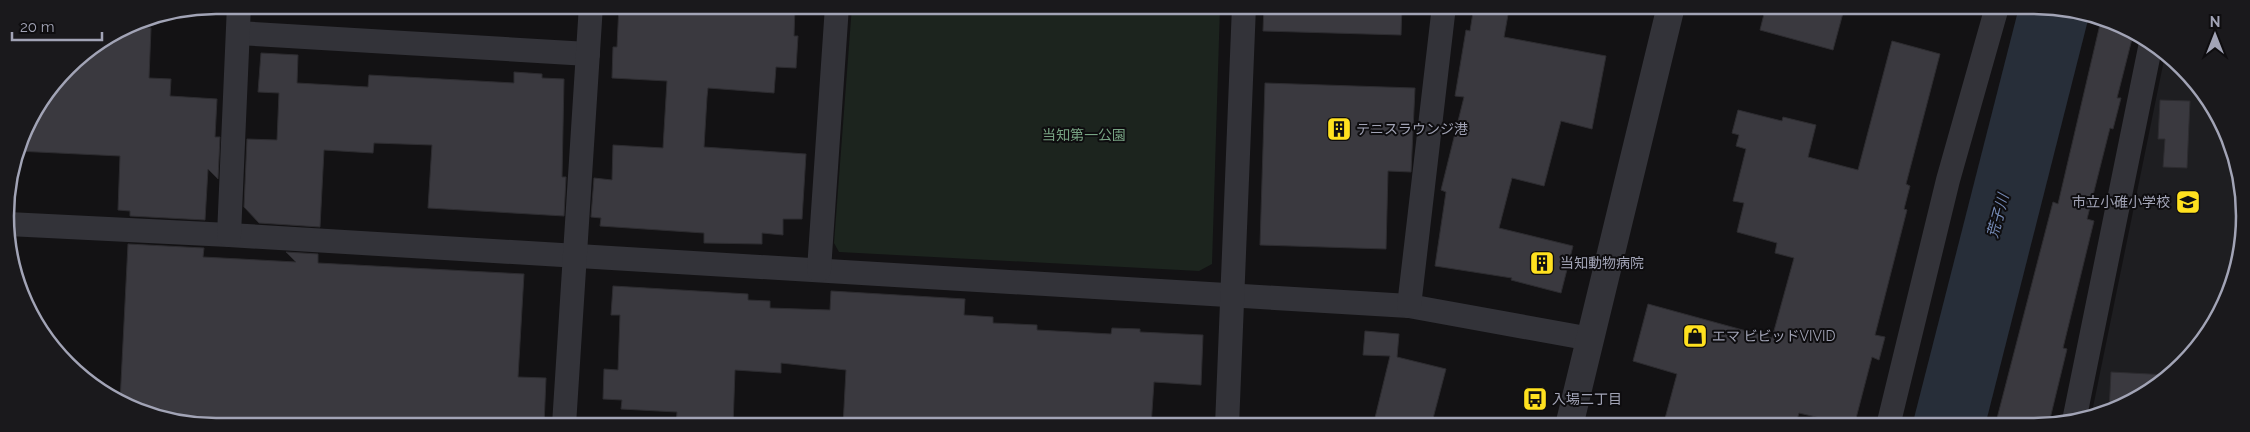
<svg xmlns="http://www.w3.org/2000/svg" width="2250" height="432" font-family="Raleway,'Noto Sans JP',sans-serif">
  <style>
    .built { fill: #1e1e21 }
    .green { fill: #1c241e }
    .water { fill: #272e39 }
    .building { fill: #3a393f; stroke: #2d2c30 }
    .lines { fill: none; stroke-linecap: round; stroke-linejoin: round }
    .minor { stroke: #333339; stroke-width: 24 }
    .tertiary { stroke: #333339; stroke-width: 28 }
    .labels { text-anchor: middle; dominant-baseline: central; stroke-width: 4; stroke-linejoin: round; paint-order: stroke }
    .poi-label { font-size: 14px; fill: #a2a4b6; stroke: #0e0d0f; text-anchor: start }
    .park-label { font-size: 14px; fill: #77a383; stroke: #0e0d0f }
    .water-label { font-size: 15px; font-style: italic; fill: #758ab5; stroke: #0e0d0f }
    .rim { fill: none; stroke: #a2a4b6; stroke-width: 2.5 }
  </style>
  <rect width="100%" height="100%" fill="#131214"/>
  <!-- built -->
  <polygon class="built" points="2165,55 2201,87 2238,161 2243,243 2223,309 2183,365 2115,411 2091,417"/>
  <!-- green -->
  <polygon class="green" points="852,6 1220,6 1212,264 1199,271 839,252 834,243"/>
  <!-- water -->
  <polygon class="water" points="2019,7 2061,7 2089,16 1985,426 1912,426"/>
  <!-- building -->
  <g class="building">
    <polygon points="619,5 795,6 794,36 798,36 796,68 776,67 774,93 708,88 707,97 704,147 806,154 802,219 783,219 783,235 762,233 762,244 704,243 704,233 600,226 601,218 591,217 594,178 612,180 613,145 663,148 667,81 612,78 613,47 617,47"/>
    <polygon points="1264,6 1402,6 1401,35 1263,31"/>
    <polygon points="1474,6 1509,9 1504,37 1606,56 1592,129 1561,121 1544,186 1512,178 1499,228 1573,246 1561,293 1511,280 1512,278 1435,266 1446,192 1441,190 1464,97 1455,96 1466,30 1470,31"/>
    <polygon points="1766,6 1817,7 1843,13 1833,50 1760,30"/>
    <polygon points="2101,20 2134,31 2117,98 2121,98 2113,129 2110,128 2087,219 2094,221 2063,348 2067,349 2048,427 1995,426 2053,202 2058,204"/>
    <polygon points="127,27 151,28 149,78 171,79 170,96 217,99 215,137 220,137 218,179 208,169 205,220 130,216 130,211 118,210 120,156 17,151 21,135 67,67"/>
    <polygon points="1892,41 1940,54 1906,184 1910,186 1904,209 1907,210 1875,335 1885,337 1879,360 1872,357 1854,426 1799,413 1795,426 1663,426 1677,374 1633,361 1648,304 1772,338 1794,258 1775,253 1777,243 1737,232 1744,203 1733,201 1746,149 1736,146 1739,135 1732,133 1738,110 1782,121 1783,117 1816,125 1808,157 1858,170"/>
    <polygon points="261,53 298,55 297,83 368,87 369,75 514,83 514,72 542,74 542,78 564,79 562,177 566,177 564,216 428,208 432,145 374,143 373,153 324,150 320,227 259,223 244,207 247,139 277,140 279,93 258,92"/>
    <polygon points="1265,83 1415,88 1411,172 1388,171 1386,249 1260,245"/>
    <polygon points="2160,100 2190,101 2187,168 2163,167 2165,139 2158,139"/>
    <polygon points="128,244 204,248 203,257 296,262 286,252 318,254 318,263 524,274 518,377 546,378 544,425 189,425 120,402"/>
    <polygon points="613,286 748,294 748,300 770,301 770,308 830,310 831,291 965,299 964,315 993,317 993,323 1037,325 1037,330 1111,334 1112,328 1140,329 1140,332 1203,335 1201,385 1154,382 1151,426 843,426 846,370 781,363 781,373 735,370 733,426 676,426 677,412 621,409 622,400 603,399 604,369 618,370 620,315 611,315"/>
    <polygon points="1365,331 1399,334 1397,357 1446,369 1431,426 1373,426 1390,356 1363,355"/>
    <polygon points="2111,372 2169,375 2115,411 2109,412"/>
  </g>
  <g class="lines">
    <!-- minor -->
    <g class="minor">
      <polyline points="238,33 588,54"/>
      <polyline points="8,224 229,235 1409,306 1591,339"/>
      <polyline points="229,235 239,5"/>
      <polyline points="819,270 837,6"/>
      <polyline points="1409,306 1444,6"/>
      <polyline points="2074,421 2151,43"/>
      <polyline points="564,425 591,5"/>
      <polyline points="1227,426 1244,6"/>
      <polyline points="1888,426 1948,180 1997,7"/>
    </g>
    <!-- tertiary -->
    <polyline class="tertiary" points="1569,426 1671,6"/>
  </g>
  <!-- icons -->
  <defs>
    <symbol id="building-square" viewBox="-11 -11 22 22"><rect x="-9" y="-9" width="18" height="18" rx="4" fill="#ffe11f" stroke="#0e0d0f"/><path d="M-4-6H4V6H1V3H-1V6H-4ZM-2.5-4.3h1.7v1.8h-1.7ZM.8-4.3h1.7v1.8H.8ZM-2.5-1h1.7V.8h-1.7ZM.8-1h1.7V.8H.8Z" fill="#111"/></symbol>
    <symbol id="school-square" viewBox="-11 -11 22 22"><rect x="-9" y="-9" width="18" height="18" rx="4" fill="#ffe11f" stroke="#0e0d0f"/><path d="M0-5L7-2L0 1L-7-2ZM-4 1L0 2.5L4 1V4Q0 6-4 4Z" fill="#111"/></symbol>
    <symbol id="shop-square" viewBox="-11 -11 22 22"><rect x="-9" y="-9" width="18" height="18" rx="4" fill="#ffe11f" stroke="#0e0d0f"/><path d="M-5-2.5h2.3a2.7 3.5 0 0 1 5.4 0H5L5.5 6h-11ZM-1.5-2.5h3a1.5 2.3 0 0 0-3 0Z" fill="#111"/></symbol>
    <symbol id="bus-square" viewBox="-11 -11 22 22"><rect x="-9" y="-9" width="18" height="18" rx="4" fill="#ffe11f" stroke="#0e0d0f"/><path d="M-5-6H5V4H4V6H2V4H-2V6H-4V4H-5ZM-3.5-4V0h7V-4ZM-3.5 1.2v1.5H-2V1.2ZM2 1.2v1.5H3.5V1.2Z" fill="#111"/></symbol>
  </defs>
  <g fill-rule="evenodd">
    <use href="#building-square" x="1325" y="115" width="28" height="28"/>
    <use href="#school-square" x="2174" y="188" width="28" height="28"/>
    <use href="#building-square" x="1528" y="249" width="28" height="28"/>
    <use href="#shop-square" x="1681" y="322" width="28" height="28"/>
    <use href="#bus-square" x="1521" y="385" width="28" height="28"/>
  </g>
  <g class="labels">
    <!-- poi labels -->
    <g class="poi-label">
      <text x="1356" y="129">テニスラウンジ港</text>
      <text x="2170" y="202" text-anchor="end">市立小碓小学校</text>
      <text x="1560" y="263">当知動物病院</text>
      <text x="1712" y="336">エマ ビビッドVIVID</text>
      <text x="1552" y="399">入場二丁目</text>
    </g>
    <!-- park labels -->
    <g class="park-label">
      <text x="1084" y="135">当知第一公園</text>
    </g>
    <!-- water labels -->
    <g class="water-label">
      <text transform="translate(1998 216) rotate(-75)">荒子川</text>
    </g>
  </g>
  <!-- crop -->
  <path d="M0 0H2250V432H0ZM216 14H2034A202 202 0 0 1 2236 216V216A202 202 0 0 1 2034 418H216A202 202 0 0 1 14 216V216A202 202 0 0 1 216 14Z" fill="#1a191c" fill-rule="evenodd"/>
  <path class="rim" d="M216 14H2034A202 202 0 0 1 2236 216V216A202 202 0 0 1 2034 418H216A202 202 0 0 1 14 216V216A202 202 0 0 1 216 14Z"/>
  <!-- north arrow -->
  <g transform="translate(2215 35)" stroke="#0e0d0f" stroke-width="4" paint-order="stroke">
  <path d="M0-4L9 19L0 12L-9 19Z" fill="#a2a4b6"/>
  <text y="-8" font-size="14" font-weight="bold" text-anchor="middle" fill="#a2a4b6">N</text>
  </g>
  <!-- scale -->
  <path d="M12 32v8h90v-8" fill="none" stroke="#a2a4b6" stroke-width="2.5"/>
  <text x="20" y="32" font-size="15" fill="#a2a4b6" stroke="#0e0d0f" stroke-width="4" paint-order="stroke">20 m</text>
</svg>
